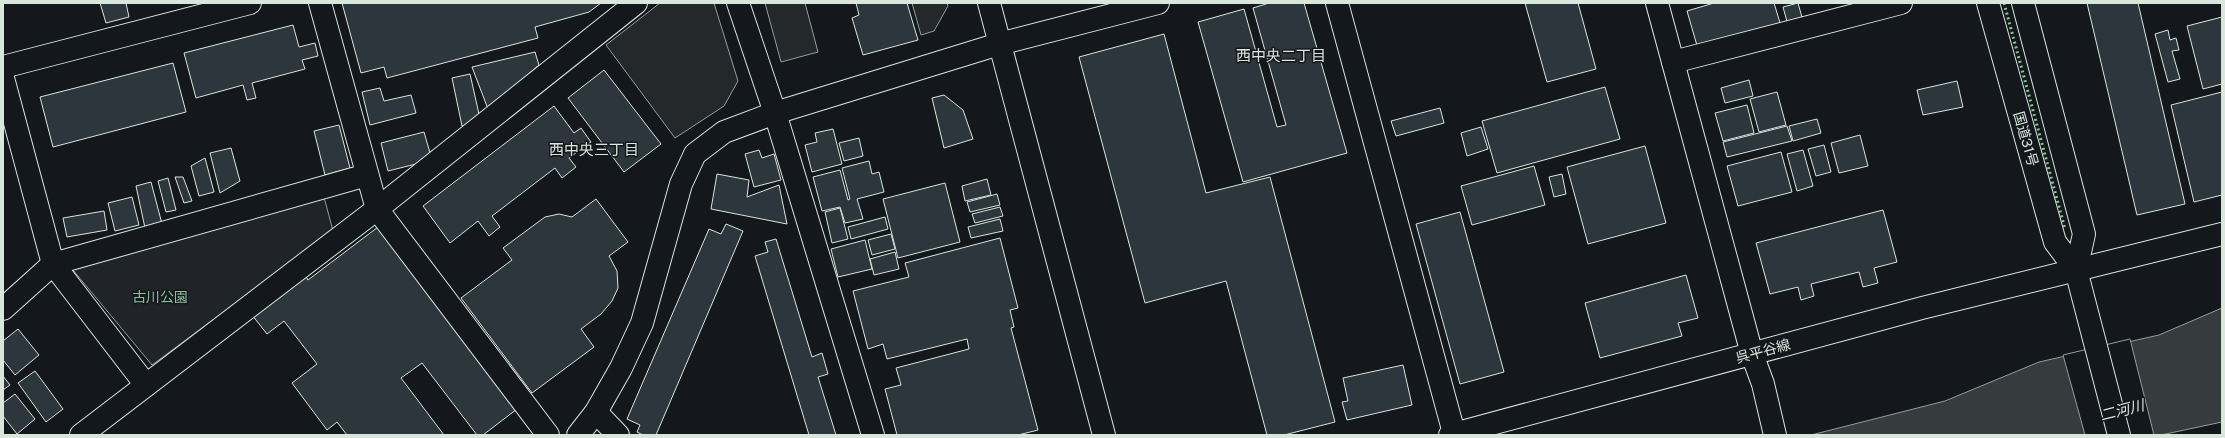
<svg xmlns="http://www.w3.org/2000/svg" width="2225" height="438" font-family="'Public Sans','Noto Sans JP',sans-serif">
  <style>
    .green { fill: #202428; stroke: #939e99 }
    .parking { fill: #24282b; stroke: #939e99 }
    .water { fill: #363b3e; stroke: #939e99 }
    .pier { fill: #14181c; stroke: #939e99 }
    .building { fill: #2c363c; stroke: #d8e6dc }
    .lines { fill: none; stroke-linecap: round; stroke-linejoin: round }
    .minor-casing { stroke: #d8e6dc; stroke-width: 24 }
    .major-casing { stroke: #d8e6dc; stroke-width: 24 }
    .highway-casing { stroke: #d8e6dc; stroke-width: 24 }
    .minor { stroke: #14181c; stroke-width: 22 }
    .major { stroke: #14181c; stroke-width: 22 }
    .highway { stroke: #14181c; stroke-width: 22 }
    .hedge { stroke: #8ac095; stroke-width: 3; stroke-dasharray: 2 3; stroke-linecap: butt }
    .labels { text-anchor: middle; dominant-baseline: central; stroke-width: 3; stroke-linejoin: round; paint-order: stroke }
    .street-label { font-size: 14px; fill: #d8e6dc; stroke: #14181c }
    .park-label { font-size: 14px; fill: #8ac095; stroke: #14181c }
    .neighbourhood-label { font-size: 15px; fill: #d8e6dc; stroke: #14181c }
    .water-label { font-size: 15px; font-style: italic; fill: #d8e6dc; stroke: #14181c }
  </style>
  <rect width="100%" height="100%" fill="#14181c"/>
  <!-- green -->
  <polygon class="green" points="324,197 333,231 152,365 73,270"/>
  <!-- parking -->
  <g class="parking">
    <polygon points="660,3 714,3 738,81 724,106 675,138 606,45"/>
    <polygon points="765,3 805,3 818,52 781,62"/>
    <polygon points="912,3 947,3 948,6 934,31 921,35"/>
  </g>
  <!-- water -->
  <polygon class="water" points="2222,308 2222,422 2161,435 1811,435 1945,401 2039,362 2159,335"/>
  <!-- pier -->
  <polygon class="pier" points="2130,339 2154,435 2085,435 2063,355"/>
  <!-- building -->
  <g class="building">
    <polygon points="100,3 126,3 129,17 106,23"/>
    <polygon points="342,3 601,3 589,12 535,27 538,38 387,78 384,67 361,73"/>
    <polygon points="856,3 907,3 918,40 863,55 852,18 859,15"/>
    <polygon points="1269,3 1304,3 1347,153 1243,182 1198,22 1244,9 1277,127 1286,125 1253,8"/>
    <polygon points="1525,3 1578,3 1596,69 1547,82"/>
    <polygon points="1714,3 1774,3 1781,26 1698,49 1687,11"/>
    <polygon points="1798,3 1803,21 1788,25 1783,7"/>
    <polygon points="2087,3 2138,3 2185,204 2137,215"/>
    <polygon points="2222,17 2222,84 2203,89 2187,26"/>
    <polygon points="293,25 299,47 315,43 318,56 302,60 305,69 252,83 256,98 247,100 243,85 196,98 184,53"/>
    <polygon points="2168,30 2170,40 2176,38 2179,50 2172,51 2180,79 2168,82 2155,34"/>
    <polygon points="1164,34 1206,193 1270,177 1335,422 1284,435 1267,435 1226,281 1145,303 1079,57"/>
    <polygon points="535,52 539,65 488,109 472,67"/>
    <polygon points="173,63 186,112 53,147 40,97"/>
    <polygon points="604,70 661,144 624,172 568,98"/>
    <polygon points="470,74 481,123 462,126 452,78"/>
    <polygon points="1749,80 1753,96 1725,103 1721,88"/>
    <polygon points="1957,81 1963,107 1923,115 1917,90"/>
    <polygon points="1605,87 1620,139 1497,173 1482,121"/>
    <polygon points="380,88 384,101 411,95 416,113 370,125 362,92"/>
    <polygon points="1777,92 1786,125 1759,132 1750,99"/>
    <polygon points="2222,92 2222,195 2194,202 2171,105"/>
    <polygon points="944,95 963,110 973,139 944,148 932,98"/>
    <polygon points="1747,105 1754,133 1723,141 1715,113"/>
    <polygon points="554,106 574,133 581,128 591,142 569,158 576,167 562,178 555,168 492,216 500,227 489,236 478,221 450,243 423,206"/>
    <polygon points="1440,108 1444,123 1396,136 1391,121"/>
    <polygon points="1817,119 1821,133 1793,141 1789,126"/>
    <polygon points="339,125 350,168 325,175 314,131"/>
    <polygon points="1787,126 1792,141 1727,157 1723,142"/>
    <polygon points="1481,127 1488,149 1467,156 1461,133"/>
    <polygon points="833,129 842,164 812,172 805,145 817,142 815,133"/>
    <polygon points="424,132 432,160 388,171 381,143"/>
    <polygon points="1860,135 1868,166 1839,173 1831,143"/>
    <polygon points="859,138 863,156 844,161 839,143"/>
    <polygon points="1824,145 1831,172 1816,176 1808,149"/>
    <polygon points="1645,146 1666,223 1588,244 1567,167"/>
    <polygon points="231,148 240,181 220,193 210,153"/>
    <polygon points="759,150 762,158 774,154 781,180 754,187 745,154"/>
    <polygon points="1803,150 1813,186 1797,191 1787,154"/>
    <polygon points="1781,152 1792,192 1738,206 1727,166"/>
    <polygon points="205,158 214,192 199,196 191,166"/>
    <polygon points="869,161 872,174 879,172 884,192 857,199 863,219 845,223 840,207 822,211 813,177 840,170 848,200 850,199 842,168"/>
    <polygon points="1534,166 1545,205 1472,225 1461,186"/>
    <polygon points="717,174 749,180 747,197 779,185 787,224 711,209"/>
    <polygon points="1562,174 1566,194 1554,197 1549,177"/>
    <polygon points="175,177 183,177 192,201 184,203"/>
    <polygon points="168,178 176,210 166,212 158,181"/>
    <polygon points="987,179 991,195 965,201 962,186"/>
    <polygon points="151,182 162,224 145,228 136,186"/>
    <polygon points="945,183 960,242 898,258 883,199"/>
    <polygon points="997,194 1000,205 970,212 967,202"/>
    <polygon points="132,197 139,225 115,231 108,203"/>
    <polygon points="596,199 628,242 609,256 617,271 618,288 612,301 601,314 581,329 594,347 532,393 461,298 512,260 503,248 545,217 559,214 572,217"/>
    <polygon points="1000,207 1003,216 975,223 972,214"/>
    <polygon points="840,208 848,239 832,243 825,212"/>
    <polygon points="1883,210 1897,262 1874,268 1878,283 1863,287 1859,272 1811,284 1814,296 1801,300 1798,287 1770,294 1756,243"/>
    <polygon points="104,211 107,230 67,237 63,218"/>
    <polygon points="1460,212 1504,372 1460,384 1416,224"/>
    <polygon points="885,217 888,229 851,239 848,227"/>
    <polygon points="1000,219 1003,231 971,238 968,227"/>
    <polygon points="726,224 743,231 656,435 643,435 637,432 640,425 627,419 709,229 721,234"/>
    <polygon points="378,227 517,409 483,435 477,435 422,363 401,378 444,435 347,435 337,422 327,430 292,383 317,364 284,321 267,334 252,315 305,275 308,280"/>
    <polygon points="891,234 895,249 872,255 868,240"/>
    <polygon points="1000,238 1018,308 1010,310 1014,327 1011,328 1038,430 1018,435 897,435 885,389 901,385 896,368 969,349 967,339 887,359 883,344 868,349 853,291 909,277 905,263"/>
    <polygon points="776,239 812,357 822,353 828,374 818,377 836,435 809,435 755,256 768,252 765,242"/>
    <polygon points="865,240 872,269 838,277 831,249"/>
    <polygon points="895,252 899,269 874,275 870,259"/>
    <polygon points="1686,275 1698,318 1678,323 1682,336 1600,358 1585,303"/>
    <polygon points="18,329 39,355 15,375 3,360 3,341"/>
    <polygon points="1403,365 1412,405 1347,420 1342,402 1348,401 1343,378"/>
    <polygon points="35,371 63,409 46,422 18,383"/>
    <polygon points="3,376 10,385 3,390"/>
    <polygon points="15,394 35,419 17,434 3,416 3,403"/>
  </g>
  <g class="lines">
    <defs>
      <g id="minor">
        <polyline points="320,3 377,209 548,435"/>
        <polyline points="738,3 775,113 873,435"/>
        <polyline points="989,3 1104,435"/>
        <polyline points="1337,3 1454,433"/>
        <polyline points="1657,3 1752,354 1763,384 1775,435"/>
        <polyline points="1673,62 1901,3"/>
        <polyline points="3,67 250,3"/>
        <polyline points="3,78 53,264 146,385"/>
        <polyline points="2076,270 2222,234"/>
        <polyline points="3,309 53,264 367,175"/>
        <polyline points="596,412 618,435"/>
        <polyline points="81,435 377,209 636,3"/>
        <polyline points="578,435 596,412 621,368 642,323 681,184 695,154 724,132 775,113 999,44 1158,3"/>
      </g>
      <polyline id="major" points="1450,435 1922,308 2076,270"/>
      <g id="highway">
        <polyline points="1988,3 2055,242 2076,270 2119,435"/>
        <polyline points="2023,3 2084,234 2076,270"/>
      </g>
    </defs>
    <!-- minor casing -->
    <use href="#minor" class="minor-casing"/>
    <!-- major casing -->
    <use href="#major" class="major-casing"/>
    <!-- highway casing -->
    <use href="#highway" class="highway-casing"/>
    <!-- minor -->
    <use href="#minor" class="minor"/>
    <!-- major -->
    <use href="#major" class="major"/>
    <!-- highway -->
    <use href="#highway" class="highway"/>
    <!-- hedge -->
    <polyline class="hedge" points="2004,3 2065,229"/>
  </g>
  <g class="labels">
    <!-- street labels -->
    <g class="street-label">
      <text transform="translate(2026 139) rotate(74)">国道31号</text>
      <text transform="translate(1763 351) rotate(-15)">呉平谷線</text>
    </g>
    <!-- park labels -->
    <g class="park-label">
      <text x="160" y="297">古川公園</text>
    </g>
    <!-- neighbourhood labels -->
    <g class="neighbourhood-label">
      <text x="1281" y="55">西中央二丁目</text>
      <text x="594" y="149">西中央三丁目</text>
    </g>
    <!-- water labels -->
    <g class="water-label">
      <text transform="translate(2122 410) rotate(-14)">二河川</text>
    </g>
  </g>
  <!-- border -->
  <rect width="2225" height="438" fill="none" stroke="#d8e6dc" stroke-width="8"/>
</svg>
